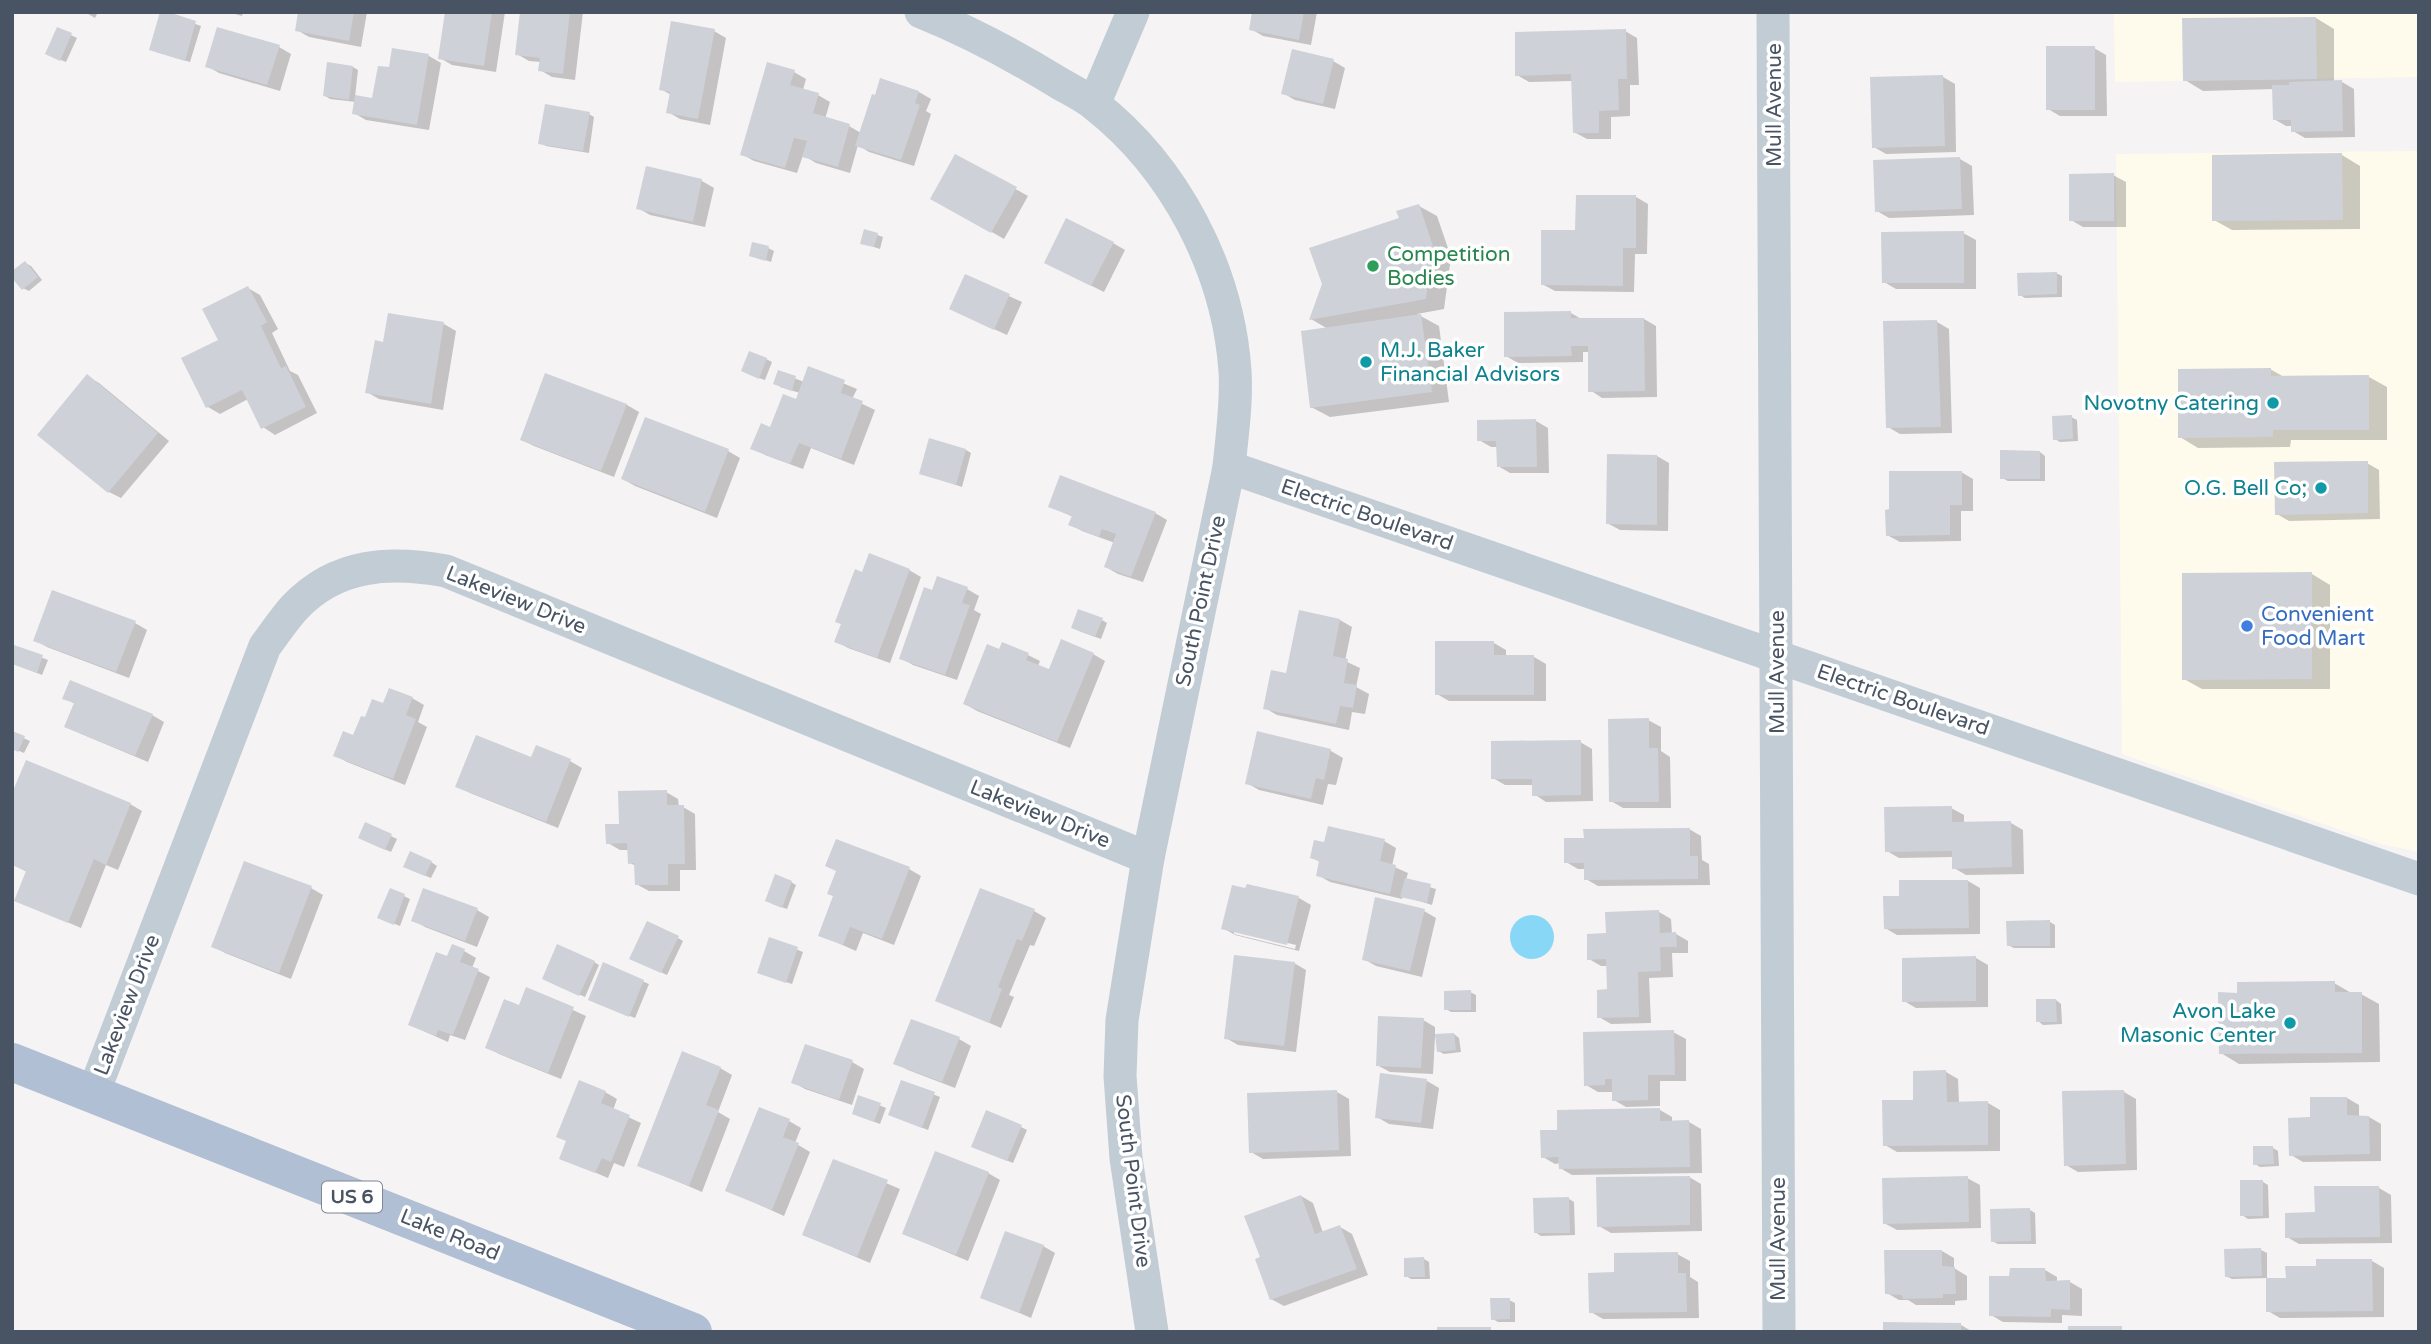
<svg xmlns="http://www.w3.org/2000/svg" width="2431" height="1344" font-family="'Varela Round',sans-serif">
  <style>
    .commercial { fill: #fefbed }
    .water { fill: #88d7f6 }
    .shadow { fill: #0003; fill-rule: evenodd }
    .building { fill: #ced1d8 }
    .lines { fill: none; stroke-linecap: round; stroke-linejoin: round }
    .minor { stroke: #c2ccd5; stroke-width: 33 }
    .primary { stroke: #b0bfd3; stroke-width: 38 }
    .leisure-dot { fill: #2e9e5b; stroke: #fff; stroke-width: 2.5 }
    .culture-dot { fill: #0f9aa8; stroke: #fff; stroke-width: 2.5 }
    .shop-dot { fill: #3f7fe0; stroke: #fff; stroke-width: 2.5 }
    .labels { text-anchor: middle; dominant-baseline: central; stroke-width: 7; stroke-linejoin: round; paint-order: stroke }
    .shield { fill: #fff; stroke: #7f8792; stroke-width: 2 }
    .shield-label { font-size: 19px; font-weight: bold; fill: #485463 }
    .street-label { font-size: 21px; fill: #485463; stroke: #fff }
    .leisure-label { font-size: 21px; fill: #27864d; stroke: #fff; text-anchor: start }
    .culture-label { font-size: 21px; fill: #0d838f; stroke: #fff; text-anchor: end }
    .shop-label { font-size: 21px; fill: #366cbe; stroke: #fff; text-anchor: start }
  </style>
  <rect width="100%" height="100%" fill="#f5f3f3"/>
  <!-- commercial -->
  <g class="commercial">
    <polygon points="2114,12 2419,12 2419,77 2115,82"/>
    <polygon points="2419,151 2419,852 2381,844 2122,754 2116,154"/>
  </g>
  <!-- water -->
  <circle class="water" cx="1532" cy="937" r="22"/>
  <!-- shadow -->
  <g class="shadow">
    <polygon points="85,12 98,12 95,18"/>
    <polygon points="162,12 201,26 190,62 156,52"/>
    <polygon points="228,12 243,12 242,16"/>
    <polygon points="300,12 367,12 361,47 309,37 297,30"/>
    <polygon points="447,12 505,12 496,72 452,65 440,58"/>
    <polygon points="522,12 583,12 575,80 552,77 540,70 541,62 529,61 517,54"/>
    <polygon points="1254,12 1317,12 1311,45 1263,36 1251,29"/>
    <polygon points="2316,18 2334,29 2334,82 2342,82 2354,89 2355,137 2305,138 2293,131 2292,126 2286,126 2274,119 2274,89 2203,91 2185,80"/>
    <polygon points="58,29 77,38 66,62 53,57"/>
    <polygon points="714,31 726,38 710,125 680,119 668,112 671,95 661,89"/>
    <polygon points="1625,31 1637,38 1639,85 1630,85 1630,116 1611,117 1611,139 1587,139 1574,132 1573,81 1529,82 1517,75"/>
    <polygon points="279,47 291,54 280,91 219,73 207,66"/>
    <polygon points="2094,48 2106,55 2107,116 2060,116 2048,109"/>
    <polygon points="394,50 429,56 441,63 429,130 366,120 354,113 356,102 330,99 324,95 353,67 358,70 355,97 374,100 390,69"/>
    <polygon points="1333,61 1345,68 1335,109 1295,100 1283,93"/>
    <polygon points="794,72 806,79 803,90 818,95 830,102 825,119 849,126 861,133 919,92 931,99 926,111 931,114 914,166 869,152 858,145 850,173 816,163 803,155 797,173 754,161 742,154"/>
    <polygon points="1943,77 1955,84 1956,152 1886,154 1874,147"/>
    <polygon points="589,114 594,117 589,153 546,146 540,143"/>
    <polygon points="2342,155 2360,166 2360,229 2232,230 2214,220"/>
    <polygon points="956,156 1028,196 1004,239 932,198"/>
    <polygon points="1960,159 1972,166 1974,215 1889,218 1877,211"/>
    <polygon points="647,168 702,181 714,188 705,227 650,215 638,208"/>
    <polygon points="2113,175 2126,182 2126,227 2083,227 2071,220"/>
    <polygon points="1636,197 1648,204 1647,254 1635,254 1634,292 1555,291 1542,284 1577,232"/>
    <polygon points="1419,206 1437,216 1451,257 1444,309 1417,314 1439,326 1449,402 1330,417 1311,407 1328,329 1311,319"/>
    <polygon points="866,231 883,237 880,249 862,243"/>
    <polygon points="1963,233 1976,240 1976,289 1896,289 1884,282"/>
    <polygon points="1113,243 1125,250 1104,292 1058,269"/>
    <polygon points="768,248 774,251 771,262 751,255"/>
    <polygon points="25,263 31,266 42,280 29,291 23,288"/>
    <polygon points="2056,273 2062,276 2062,297 2025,298 2020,295"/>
    <polygon points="966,276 1022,302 1007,335 963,315"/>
    <polygon points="248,288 260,295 278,329 272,333 290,371 298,375 317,413 275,435 263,427 248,399 220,414 208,407 220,341"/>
    <polygon points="1571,313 1583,320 1644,319 1656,326 1657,397 1602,398 1590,390 1590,352 1583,352 1583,362 1518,363 1506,356"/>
    <polygon points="1937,322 1949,329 1952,433 1900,434 1888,427"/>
    <polygon points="444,324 456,331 443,410 379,399 367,392 385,344"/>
    <polygon points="766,359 772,362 765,380 748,374"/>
    <polygon points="809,369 857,389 852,399 875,410 854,465 811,448 803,469 765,455 753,448 797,401 800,393 780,387 779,372 804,382"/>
    <polygon points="2270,369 2284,377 2369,377 2387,387 2387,440 2291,440 2290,447 2198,448 2180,437"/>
    <polygon points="546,375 627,405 639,412 614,477 534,446 522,440"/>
    <polygon points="87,376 99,383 169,441 121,498 109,492"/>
    <polygon points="2071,417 2077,420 2078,441 2060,442 2055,439"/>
    <polygon points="1536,421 1548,428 1549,473 1510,473 1498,466 1498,447 1491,447 1479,440"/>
    <polygon points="966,450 971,453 962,487 921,473"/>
    <polygon points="728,451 740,458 717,518 635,486 623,479"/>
    <polygon points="2040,452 2045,456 2045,481 2008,481 2002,478"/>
    <polygon points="1657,456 1669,463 1668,531 1620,530 1607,523"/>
    <polygon points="2367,463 2379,470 2380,519 2289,521 2277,514"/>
    <polygon points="1961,472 1973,479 1973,511 1961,511 1961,541 1900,542 1887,535"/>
    <polygon points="1050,506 1155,513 1167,520 1143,582 1118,574 1106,567 1115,543 1082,531 1070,524 1073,517"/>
    <polygon points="909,570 921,577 890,663 848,648 836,641 863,574"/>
    <polygon points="2312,574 2330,585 2330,689 2202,689 2184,679"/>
    <polygon points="967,589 979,596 974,610 981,614 957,680 913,665 901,658"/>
    <polygon points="1102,620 1107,623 1101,639 1079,631"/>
    <polygon points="1340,620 1352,627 1345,661 1360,668 1356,687 1369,694 1365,714 1352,712 1349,730 1277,715 1265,708 1288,675"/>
    <polygon points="135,623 147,630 129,678 47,647 35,640"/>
    <polygon points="1494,643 1506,650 1506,657 1534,657 1546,664 1546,701 1449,701 1437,694"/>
    <polygon points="1003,644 1028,655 1040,661 1038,666 1050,671 1093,654 1105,661 1070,748 977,711 965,704"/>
    <polygon points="15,647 48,660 42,675 12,663"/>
    <polygon points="65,698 152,715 164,722 148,762 79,733 75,704"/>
    <polygon points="412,698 424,705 418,722 427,727 405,785 347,762 335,755 354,737 366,720 384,705"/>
    <polygon points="1648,720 1661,727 1661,751 1670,757 1671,808 1623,808 1611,801"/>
    <polygon points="12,733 30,741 24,753 12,748"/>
    <polygon points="1258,733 1331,751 1343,758 1336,785 1328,784 1323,805 1259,790 1247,783"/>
    <polygon points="1580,742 1592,749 1593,801 1546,802 1534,794 1534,785 1505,785 1493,778"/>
    <polygon points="532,759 570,761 582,768 558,828 470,793 458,786"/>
    <polygon points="666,792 678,799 679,807 683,807 695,814 696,870 680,870 680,891 649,891 636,884 636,866 630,863 629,850 620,850 608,843"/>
    <polygon points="130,804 142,811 118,870 106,865 81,928 16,900 27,872 12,864"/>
    <polygon points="1951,808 1964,815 1964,824 2011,823 2023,830 2024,874 1966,875 1954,868 1953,857 1899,858 1887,851"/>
    <polygon points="366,824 397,839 391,852 366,841"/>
    <polygon points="1689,829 1701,836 1702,860 1709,864 1710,885 1598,886 1586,879 1586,869 1578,869 1566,862"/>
    <polygon points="1384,841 1396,848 1392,866 1408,873 1406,880 1436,889 1432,905 1403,896 1402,899 1330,882 1318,875 1321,863 1312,857 1326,844"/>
    <polygon points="431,862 437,866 431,878 411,870"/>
    <polygon points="245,863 311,888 323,895 291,979 225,953 213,946"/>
    <polygon points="909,869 921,876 894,945 863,933 856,951 820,935"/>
    <polygon points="1968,881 1980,888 1980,934 1897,935 1885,928 1901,897"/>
    <polygon points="791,882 796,885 787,909 773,904"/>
    <polygon points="391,890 410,899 400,926 385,920"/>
    <path d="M 1299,898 L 1311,905 L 1299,951 L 1235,935 L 1223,928 ZM 1234,930 L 1296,945 L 1295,949 L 1234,934 Z"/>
    <polygon points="477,910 489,917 477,947 425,927 413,920"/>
    <polygon points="1034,911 1046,918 1034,946 1030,945 1009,995 1014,997 1001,1028 937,1000"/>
    <polygon points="1424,911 1436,918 1422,977 1376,966 1364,959"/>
    <polygon points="1659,912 1671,919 1672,934 1676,934 1688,941 1688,953 1672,953 1673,977 1649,978 1651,1023 1611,1024 1599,1017 1609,991 1608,966 1601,966 1589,959 1608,935"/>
    <polygon points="2050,922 2055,925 2055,948 2014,948 2008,945"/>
    <polygon points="678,938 683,941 667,975 637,961"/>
    <polygon points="770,939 803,952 792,984 765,975"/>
    <polygon points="464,951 476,958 472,968 490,977 465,1040 450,1035 448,1042 410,1025 448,959"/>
    <polygon points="1976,958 1988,965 1988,1007 1916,1008 1904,1001"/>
    <polygon points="594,962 599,965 585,997 550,982"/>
    <polygon points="1294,963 1306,970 1296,1052 1238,1045 1226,1038"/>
    <polygon points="604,965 649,984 635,1018 596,1003"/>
    <polygon points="2334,983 2353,994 2361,994 2379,1004 2380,1062 2239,1064 2221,1053 2239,995"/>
    <polygon points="527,989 586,1016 561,1079 499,1054 487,1047 520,1007"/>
    <polygon points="1470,992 1476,995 1476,1012 1451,1012 1446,1009"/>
    <polygon points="2056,1000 2061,1004 2062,1024 2043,1025 2038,1021"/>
    <polygon points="1423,1020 1435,1027 1435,1036 1454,1034 1459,1038 1461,1052 1444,1054 1438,1051 1437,1037 1435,1037 1433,1074 1390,1072 1377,1065"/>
    <polygon points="1673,1032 1686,1039 1686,1081 1660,1081 1660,1106 1626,1107 1614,1100 1614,1092 1598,1092 1586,1085"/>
    <polygon points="959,1039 971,1046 955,1088 908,1070 896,1063"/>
    <polygon points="852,1062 864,1069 852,1105 805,1089 793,1082"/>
    <polygon points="720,1068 732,1075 718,1112 730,1119 702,1192 639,1165"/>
    <polygon points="1946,1072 1958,1079 1959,1103 1988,1103 2000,1110 2000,1151 1897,1152 1885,1145 1914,1101"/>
    <polygon points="1427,1081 1439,1088 1433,1129 1389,1124 1377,1117"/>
    <polygon points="902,1082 940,1097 928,1130 895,1117"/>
    <polygon points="605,1092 617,1099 613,1110 641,1123 624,1167 614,1163 608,1178 561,1158"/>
    <polygon points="1337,1092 1349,1099 1351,1156 1263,1159 1251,1152"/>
    <polygon points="2124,1092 2136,1099 2137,1170 2078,1172 2066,1165"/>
    <polygon points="859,1097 886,1108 880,1124 859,1116"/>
    <polygon points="2347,1098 2359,1105 2359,1117 2369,1117 2381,1124 2381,1161 2303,1162 2291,1155 2311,1119"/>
    <polygon points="1660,1110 1672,1117 1672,1122 1689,1122 1701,1129 1702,1173 1572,1175 1560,1168 1560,1163 1555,1164 1543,1157 1559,1132"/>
    <polygon points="789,1121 801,1128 795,1143 810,1152 784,1216 727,1190"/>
    <polygon points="1021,1127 1027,1130 1013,1163 979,1149"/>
    <polygon points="2273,1148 2278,1151 2279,1166 2260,1167 2255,1164"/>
    <polygon points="834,1161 900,1189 870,1263 804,1235"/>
    <polygon points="988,1173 1000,1180 968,1261 904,1234"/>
    <polygon points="1689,1177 1701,1184 1702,1231 1611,1233 1599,1226"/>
    <polygon points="1967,1178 1980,1185 1981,1228 1897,1230 1884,1223"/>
    <polygon points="2263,1182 2268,1185 2269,1218 2248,1219 2242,1215"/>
    <polygon points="2379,1188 2391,1195 2392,1243 2299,1244 2287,1237 2317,1214"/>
    <polygon points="1301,1196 1313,1203 1323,1233 1340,1227 1352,1234 1368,1275 1284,1306 1271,1299 1262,1258"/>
    <polygon points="1569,1199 1574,1202 1575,1235 1541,1236 1535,1232"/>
    <polygon points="2030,1210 2035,1213 2036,1244 1998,1244 1992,1241"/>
    <polygon points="1043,1246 1055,1253 1031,1318 982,1297"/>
    <polygon points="2261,1250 2267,1253 2267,1278 2232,1279 2226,1276 2226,1251"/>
    <polygon points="1942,1251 1954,1258 1954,1268 1967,1276 1967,1300 1955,1301 1955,1305 1916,1305 1908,1300 1899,1300 1887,1293"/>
    <polygon points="1677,1254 1690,1261 1690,1277 1698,1282 1699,1318 1603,1319 1591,1312 1616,1274"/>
    <polygon points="1424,1259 1429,1262 1430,1279 1411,1279 1406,1276"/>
    <polygon points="2372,1261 2384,1268 2384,1317 2280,1318 2268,1311 2287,1279 2317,1268"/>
    <polygon points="2045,1270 2057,1277 2057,1282 2070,1282 2082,1289 2082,1316 2062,1315 2062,1323 2003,1322 1991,1315 2011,1278"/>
    <polygon points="1509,1300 1515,1303 1515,1322 1498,1322 1493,1319"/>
    <polygon points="1961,1325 1973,1332 1885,1332"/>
  </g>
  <!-- building -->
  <g class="building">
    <polygon points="160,12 168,12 196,21 185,61 149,50"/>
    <polygon points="298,12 354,12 349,41 295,31"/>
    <polygon points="445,12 492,12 484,66 438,59"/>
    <polygon points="520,12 570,12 563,74 538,71 540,58 515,55"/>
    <polygon points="1252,12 1304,12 1299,40 1249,30"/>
    <polygon points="2316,17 2317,79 2183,81 2182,18"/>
    <polygon points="671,21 715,29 698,119 666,113 670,92 659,90"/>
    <polygon points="57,27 72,33 60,61 45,54"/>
    <polygon points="217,27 280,45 267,85 205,67"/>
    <polygon points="1626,29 1627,79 1618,79 1619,110 1599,111 1599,133 1573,133 1571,74 1515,76 1515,32"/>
    <rect x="2046" y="46" width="49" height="64"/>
    <polygon points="392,48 429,54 417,125 352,114 355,95 372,98 378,66 389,67"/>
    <polygon points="1292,49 1334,59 1323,104 1281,94"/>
    <polygon points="327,62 353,66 349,100 323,96"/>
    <polygon points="767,62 795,70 790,85 819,93 813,113 850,124 838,167 802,157 807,141 794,138 785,168 740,155"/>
    <polygon points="1943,75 1945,146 1872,148 1870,77"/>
    <polygon points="880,78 919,91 915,103 920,105 901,160 855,146 872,94 875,95"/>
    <polygon points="2342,80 2343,131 2291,132 2291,120 2273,120 2272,85 2289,85 2289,82"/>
    <polygon points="545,104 590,112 583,151 538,144"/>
    <polygon points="2342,153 2343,220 2212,221 2212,155"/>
    <polygon points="955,154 1017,187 991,233 930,199"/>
    <polygon points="1960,157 1962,209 1875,212 1873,160"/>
    <polygon points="646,166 702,179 693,222 636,209"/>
    <polygon points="2114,173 2114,221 2069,221 2069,174"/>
    <polygon points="1576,195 1636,195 1636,248 1623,248 1623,286 1541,285 1541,230 1575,230"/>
    <polygon points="1419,204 1433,246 1426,299 1309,320 1322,284 1309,248 1399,218 1396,211"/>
    <polygon points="1066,218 1114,242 1091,286 1044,263"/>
    <polygon points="864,229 878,233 874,247 860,244"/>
    <polygon points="1964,231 1964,283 1882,283 1881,232"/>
    <polygon points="752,242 769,246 766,261 749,256"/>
    <polygon points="25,261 38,277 22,290 12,278 12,271"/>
    <polygon points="2057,272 2057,294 2018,296 2017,273"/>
    <polygon points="965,274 1010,294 994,330 949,309"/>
    <polygon points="248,286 267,322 261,326 281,368 286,366 306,407 261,429 242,390 206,408 181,358 218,340 202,309"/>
    <polygon points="1571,311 1571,318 1644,318 1645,391 1588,392 1588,346 1571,346 1572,356 1504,357 1504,312"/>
    <polygon points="388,313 444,322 431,404 365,393 375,340 383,342"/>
    <polygon points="1421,314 1432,392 1310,408 1301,331"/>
    <polygon points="1937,320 1941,427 1886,428 1883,321"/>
    <polygon points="749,351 767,358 759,379 741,371"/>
    <polygon points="808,366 845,380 841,393 863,401 841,459 799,443 790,464 750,449 761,423 770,427 783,394 796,399"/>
    <polygon points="2271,368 2271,376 2369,375 2369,430 2273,430 2273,437 2178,438 2178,369"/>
    <polygon points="778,370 796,376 792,391 773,384"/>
    <polygon points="545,373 627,404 601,471 520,440"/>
    <polygon points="87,374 158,433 108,493 37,435"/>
    <polygon points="2072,415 2073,439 2053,440 2052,416"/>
    <polygon points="645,417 729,449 705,512 621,479"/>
    <polygon points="1536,419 1537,467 1497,467 1496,441 1477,441 1477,420"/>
    <polygon points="929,438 966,449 956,485 919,474"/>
    <polygon points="2000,450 2040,451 2040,479 2000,479"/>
    <polygon points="1607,454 1657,455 1657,525 1606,524"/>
    <polygon points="2368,461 2368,513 2275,515 2274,462"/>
    <polygon points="1889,471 1962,471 1962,505 1950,505 1950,535 1886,536 1885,510 1889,509"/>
    <polygon points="1060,475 1156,512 1131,577 1104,567 1116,534 1102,529 1099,537 1068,525 1072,516 1048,507"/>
    <polygon points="869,553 910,569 877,658 834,642 841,624 835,622 855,569 862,572"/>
    <polygon points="2312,572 2312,679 2182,680 2182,573"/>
    <polygon points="937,576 968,587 962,603 970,605 945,675 899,659 924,587 932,590"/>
    <polygon points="52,590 136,621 116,672 33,641"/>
    <polygon points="1078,609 1103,618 1095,637 1071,628"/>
    <polygon points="1299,610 1340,619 1333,656 1348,659 1344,683 1357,685 1353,708 1340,706 1336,724 1263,709 1271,670 1286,673"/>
    <polygon points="1061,639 1094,653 1057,742 963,704 987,644 999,649 1002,642 1029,653 1026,660 1049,669"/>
    <polygon points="1435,641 1494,641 1494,655 1534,655 1534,695 1435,695"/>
    <polygon points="14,645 43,655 37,673 12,664"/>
    <polygon points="70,680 153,714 135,756 64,727 74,703 62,699"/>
    <polygon points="389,688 413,697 406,715 416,719 393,779 333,756 343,731 353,735 361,716 365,717 372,699 383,703"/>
    <polygon points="1649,718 1649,748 1658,748 1659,802 1609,802 1608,719"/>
    <polygon points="12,731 25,736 18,752 12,749"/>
    <polygon points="1257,731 1331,749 1324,780 1316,778 1311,799 1245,784"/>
    <polygon points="476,735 531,757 536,745 571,759 546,822 455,787"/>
    <polygon points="1581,740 1581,795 1532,796 1532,779 1491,779 1491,741"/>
    <polygon points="26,760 131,803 106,865 94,859 68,923 14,901 26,871 12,865 12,793"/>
    <polygon points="667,790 667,805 684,805 685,864 668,864 668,885 635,885 634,863 628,864 627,843 606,844 605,824 619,824 618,791"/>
    <polygon points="1952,806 1952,822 2011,821 2012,867 1952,869 1952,851 1885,852 1884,807"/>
    <polygon points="365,822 392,834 385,850 358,838"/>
    <polygon points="1328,826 1385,839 1380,861 1396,865 1390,894 1316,876 1319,861 1310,858 1314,840 1324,842"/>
    <polygon points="1690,828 1690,856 1698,856 1698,879 1584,880 1584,863 1564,863 1564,838 1584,838 1583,829"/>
    <polygon points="836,839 910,867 882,939 850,927 843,945 818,936 833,896 827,894 836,871 825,866"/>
    <polygon points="410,851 432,861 425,876 403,867"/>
    <polygon points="244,861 312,886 279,973 211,947"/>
    <polygon points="775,874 792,881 782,908 765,901"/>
    <polygon points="1405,878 1431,884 1427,903 1400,897"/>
    <polygon points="1899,880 1968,880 1969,928 1884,929 1883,896 1899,896"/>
    <polygon points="1247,884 1299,896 1287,945 1221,929 1232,885 1245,888"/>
    <polygon points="390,888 405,894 394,925 377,918"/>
    <polygon points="423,888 478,908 465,941 411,921"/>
    <polygon points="980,888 1035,909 1022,941 1017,939 998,987 1002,989 989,1023 935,1001"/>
    <polygon points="1375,897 1425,909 1410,971 1362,960"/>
    <polygon points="1659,910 1660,933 1676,932 1677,947 1660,947 1661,971 1638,972 1639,1017 1597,1018 1597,990 1607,989 1606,959 1587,960 1587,934 1606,933 1605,912"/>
    <polygon points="2050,920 2050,946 2007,946 2006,921"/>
    <polygon points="647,921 679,936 661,973 629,959"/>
    <polygon points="769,937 798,947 786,983 757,973"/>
    <polygon points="452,944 465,949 460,962 479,969 453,1035 438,1030 436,1036 408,1025 436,952 447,956"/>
    <polygon points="557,944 595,961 579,996 542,979"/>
    <polygon points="1234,955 1295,962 1284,1046 1224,1039"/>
    <polygon points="1976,956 1976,1001 1902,1002 1902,958"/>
    <polygon points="603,962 644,980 629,1017 588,1000"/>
    <polygon points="2335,981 2335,992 2362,992 2362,1053 2219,1054 2218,992 2237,993 2237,982"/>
    <polygon points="526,987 574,1007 548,1073 485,1048 504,999 519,1005"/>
    <polygon points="1471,990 1471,1010 1444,1010 1444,991"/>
    <polygon points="2036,999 2056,999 2057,1022 2036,1022"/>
    <polygon points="1378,1016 1424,1018 1421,1068 1376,1066"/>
    <polygon points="911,1019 960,1037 942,1082 893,1064"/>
    <polygon points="1674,1030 1675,1075 1648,1075 1648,1100 1612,1101 1612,1079 1605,1079 1605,1085 1584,1086 1583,1032"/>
    <polygon points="1454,1033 1456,1050 1437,1052 1435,1034"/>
    <polygon points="805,1044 853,1060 839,1100 791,1083"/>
    <polygon points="682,1051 721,1067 706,1105 719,1110 689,1186 637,1166"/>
    <polygon points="1946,1070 1947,1102 1988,1101 1988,1145 1883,1146 1882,1100 1913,1100 1913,1071"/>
    <polygon points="1380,1073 1427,1079 1421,1123 1375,1118"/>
    <polygon points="579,1080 606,1091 601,1103 630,1115 611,1162 602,1158 595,1173 559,1159 566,1141 556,1137"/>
    <polygon points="901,1080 935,1092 922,1128 888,1115"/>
    <polygon points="1337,1090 1339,1150 1249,1153 1247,1093"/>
    <polygon points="2124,1090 2126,1164 2064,1166 2062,1091"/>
    <polygon points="858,1095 881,1103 874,1122 852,1114"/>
    <polygon points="2310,1097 2347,1097 2347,1115 2369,1116 2370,1154 2289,1156 2288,1118 2310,1117"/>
    <polygon points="759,1107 790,1119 783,1137 799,1143 772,1210 725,1191"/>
    <polygon points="1660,1108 1660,1121 1689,1120 1690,1167 1559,1169 1558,1157 1541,1158 1540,1130 1557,1130 1557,1110"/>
    <polygon points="986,1110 1022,1125 1007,1161 971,1147"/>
    <polygon points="2253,1146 2273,1146 2274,1164 2253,1165"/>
    <polygon points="935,1151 989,1172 956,1255 902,1234"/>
    <polygon points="833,1159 888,1180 857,1257 802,1235"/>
    <polygon points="1690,1176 1690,1225 1597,1227 1596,1177"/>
    <polygon points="1968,1176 1969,1222 1883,1224 1882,1178"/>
    <rect x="2240" y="1180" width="23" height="36"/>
    <polygon points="2314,1186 2379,1186 2380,1237 2285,1238 2285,1213 2315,1212"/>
    <polygon points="1301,1195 1315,1234 1340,1225 1357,1269 1270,1300 1255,1259 1260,1257 1244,1216"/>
    <polygon points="1569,1197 1570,1233 1534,1233 1533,1198"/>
    <polygon points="2030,1208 2031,1241 1991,1242 1990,1209"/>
    <polygon points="1005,1231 1044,1245 1019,1313 980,1298"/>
    <polygon points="2261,1248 2262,1276 2225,1277 2224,1249"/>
    <polygon points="1884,1250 1942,1250 1942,1266 1955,1267 1956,1294 1943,1294 1943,1298 1903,1299 1902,1295 1885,1294"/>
    <polygon points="1678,1252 1678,1273 1686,1273 1687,1312 1589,1313 1588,1273 1614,1272 1614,1253"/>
    <polygon points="1424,1257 1425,1277 1404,1277 1404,1258"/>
    <polygon points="2316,1259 2372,1259 2373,1311 2266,1312 2266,1278 2286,1278 2285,1266 2316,1266"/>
    <polygon points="2010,1268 2045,1268 2046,1281 2070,1280 2070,1310 2051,1309 2051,1317 1989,1316 1989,1276 2009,1276"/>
    <polygon points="1490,1298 1510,1298 1510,1319 1491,1320"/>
    <polygon points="1883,1322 1961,1323 1961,1332 1883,1332"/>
    <rect x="2068" y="1326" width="54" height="6"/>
    <rect x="1437" y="1327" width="54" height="5"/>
  </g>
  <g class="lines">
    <!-- minor -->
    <g class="minor">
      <path d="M 921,12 C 968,31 1015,56 1059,83 C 1071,90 1084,96 1095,105 C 1175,168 1228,269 1235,371 C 1237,403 1232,435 1229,467 L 1148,858 L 1122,1020 L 1120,1076 L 1126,1158 L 1152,1332"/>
      <polyline points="1773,12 1779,1332"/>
      <polyline points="1094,104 1133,12"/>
      <polyline points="1229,467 2419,879"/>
      <path d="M 93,1094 L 265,646 C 275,633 284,619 295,607 C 337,563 390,561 446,571 L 1148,858"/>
    </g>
    <!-- primary -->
    <polyline class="primary" points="12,1062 693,1332"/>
  </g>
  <!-- markers -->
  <circle class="leisure-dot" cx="1373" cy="266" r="7"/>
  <g class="culture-dot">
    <circle cx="1366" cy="362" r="7"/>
    <circle cx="2273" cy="403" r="7"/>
    <circle cx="2321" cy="488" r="7"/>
    <circle cx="2290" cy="1023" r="7"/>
  </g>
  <circle class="shop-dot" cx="2247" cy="626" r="7"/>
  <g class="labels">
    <!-- shield labels -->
    <rect class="shield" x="322" y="1181.5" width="60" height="31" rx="5"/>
    <g class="shield-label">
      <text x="352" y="1197">US 6</text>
    </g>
    <!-- street labels -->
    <g class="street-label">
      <text transform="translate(1774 105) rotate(-90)">Mull Avenue</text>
      <text transform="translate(1367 515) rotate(19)">Electric Boulevard</text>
      <text transform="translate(516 600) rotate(22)">Lakeview Drive</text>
      <text transform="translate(1201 601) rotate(-78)">South Point Drive</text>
      <text transform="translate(1777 672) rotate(-90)">Mull Avenue</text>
      <text transform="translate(1903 700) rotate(19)">Electric Boulevard</text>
      <text transform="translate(1040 814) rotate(22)">Lakeview Drive</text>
      <text transform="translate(127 1005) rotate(-69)">Lakeview Drive</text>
      <text transform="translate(1133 1181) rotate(83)">South Point Drive</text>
      <text transform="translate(450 1235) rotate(22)">Lake Road</text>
      <text transform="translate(1778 1239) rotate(-90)">Mull Avenue</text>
    </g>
    <!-- leisure labels -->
    <g class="leisure-label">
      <text x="1387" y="254">Competition<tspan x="1387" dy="24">Bodies</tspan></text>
    </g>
    <!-- culture labels -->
    <g class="culture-label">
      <text x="1380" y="350" text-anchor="start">M.J. Baker<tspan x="1380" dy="24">Financial Advisors</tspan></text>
      <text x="2259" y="403">Novotny Catering</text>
      <text x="2307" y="488">O.G. Bell Co;</text>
      <text x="2276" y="1011">Avon Lake<tspan x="2276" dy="24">Masonic Center</tspan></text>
    </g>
    <!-- shop labels -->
    <g class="shop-label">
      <text x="2261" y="614">Convenient<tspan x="2261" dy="24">Food Mart</tspan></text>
    </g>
  </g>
  <!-- border -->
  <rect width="2431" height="1344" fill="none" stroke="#485463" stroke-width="28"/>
</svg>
